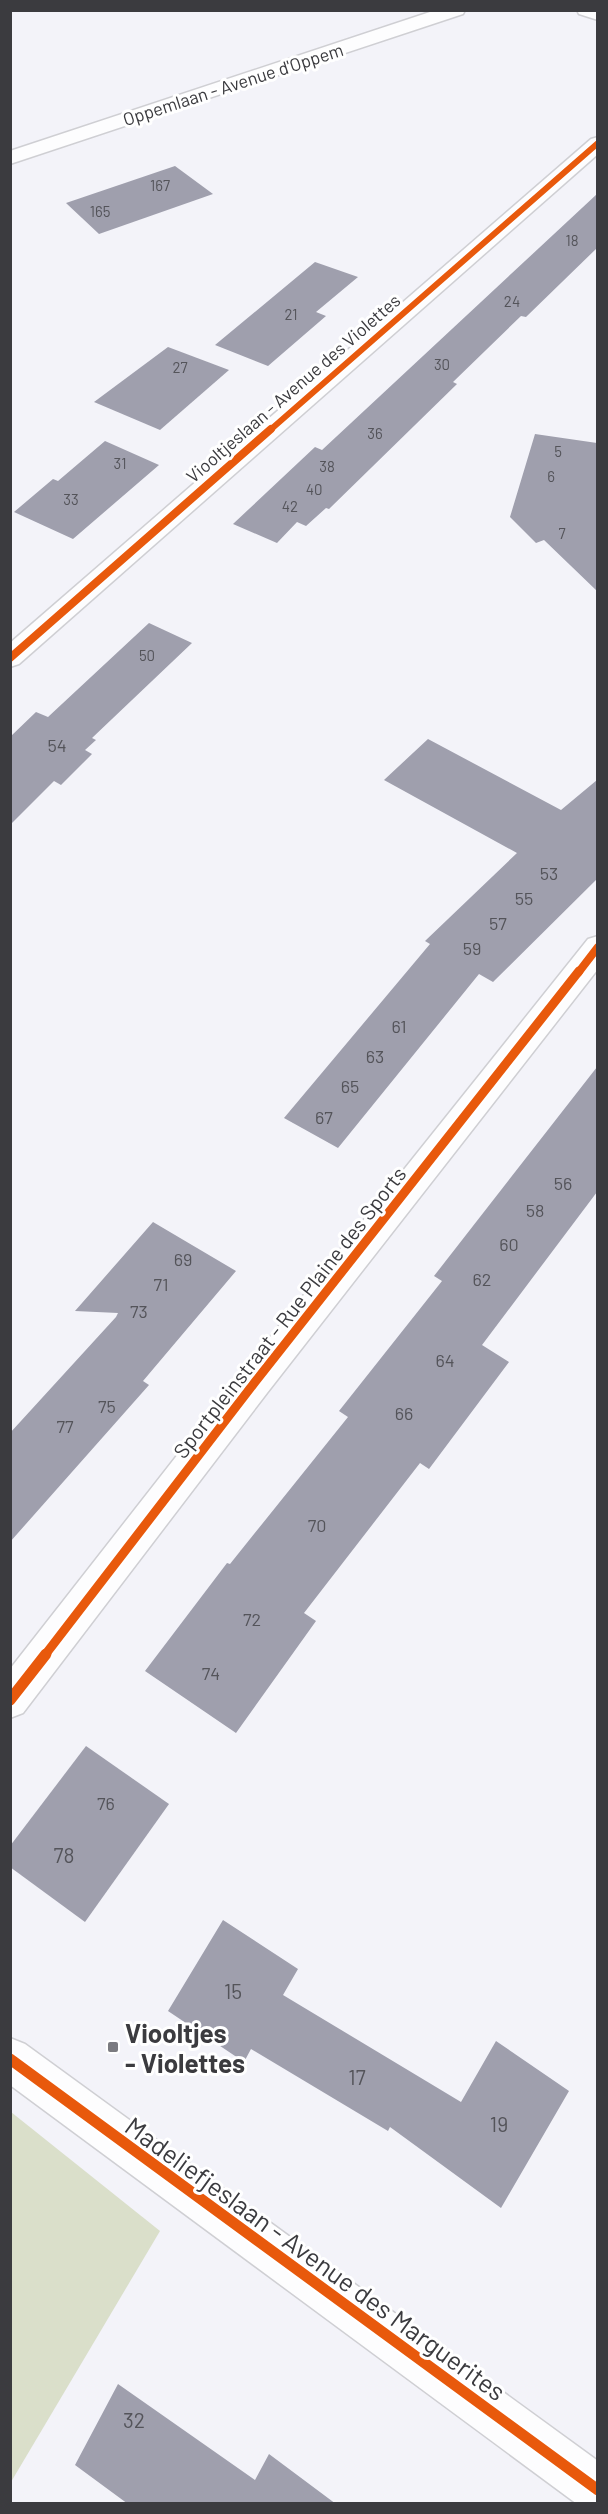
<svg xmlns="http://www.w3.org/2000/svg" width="608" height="2514" font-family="Barlow,sans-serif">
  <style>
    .green { fill: #dadfca }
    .building { fill: #9f9fad }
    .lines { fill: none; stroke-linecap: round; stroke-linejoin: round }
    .minor-casing { stroke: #cfcfd3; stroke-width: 3 }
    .minor { fill: #fdfdfe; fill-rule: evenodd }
    .cycleway-far3-casing { stroke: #fff; stroke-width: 8 }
    .cycleway-far2-casing { stroke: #fff; stroke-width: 10 }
    .cycleway-far1-casing { stroke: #fff; stroke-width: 13 }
    .cycleway-casing { stroke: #fff; stroke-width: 15 }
    .cycleway-far3 { stroke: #e8590c; stroke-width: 6 }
    .cycleway-far2 { stroke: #e8590c; stroke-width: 8 }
    .cycleway-far1 { stroke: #e8590c; stroke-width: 9 }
    .cycleway { stroke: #e8590c; stroke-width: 11 }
    .poi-dot { fill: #7b7b80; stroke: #fff; stroke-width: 2 }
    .labels { text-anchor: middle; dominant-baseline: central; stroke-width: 6; stroke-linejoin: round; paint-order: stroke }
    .far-number-label { font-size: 15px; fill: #54545a }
    .far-street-label { font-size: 18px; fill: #3b3b3f; stroke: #fff }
    .number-label { font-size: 18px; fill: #54545a }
    .street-label { font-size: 21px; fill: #3b3b3f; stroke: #fff }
    .near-number-label { font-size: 21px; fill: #54545a }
    .near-poi-label { font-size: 26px; font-weight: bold; fill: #3b3b3f; stroke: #fff; text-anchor: start }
    .near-street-label { font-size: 26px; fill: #3b3b3f; stroke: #fff }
  </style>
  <rect width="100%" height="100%" fill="#f3f3f9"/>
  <!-- green -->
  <polygon class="green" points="11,2112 160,2231 11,2482"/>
  <!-- building -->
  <g class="building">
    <polygon points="175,166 213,194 99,234 66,203"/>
    <polygon points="597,194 597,248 526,317 521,316 453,382 457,384 329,509 326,508 306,526 297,522 277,543 233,524 315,447 322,450"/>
    <polygon points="315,262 358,277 316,312 326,316 268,366 215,345"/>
    <polygon points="168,347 229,370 160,430 94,402"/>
    <polygon points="535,434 597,443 597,591 544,540 536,543 510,517"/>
    <polygon points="105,441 159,465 73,539 14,512 53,479 58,481"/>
    <polygon points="149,623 192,643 92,738 96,740 85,750 92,754 61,785 54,781 10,825 10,737 36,712 48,717"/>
    <polygon points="428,739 561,810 597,780 597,879 493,982 479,974 338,1148 284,1118 430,944 425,941 517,853 384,780"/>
    <polygon points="597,1067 597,1192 482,1345 509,1362 429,1469 420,1463 304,1613 316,1621 236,1733 145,1671 227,1563 230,1564 348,1417 339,1411 442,1281 434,1276"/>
    <polygon points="153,1222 236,1271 143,1381 149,1385 10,1542 10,1433 116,1317 118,1313 75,1311"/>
    <polygon points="86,1746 169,1804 85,1922 10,1867 10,1846"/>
    <polygon points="223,1920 298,1969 283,1995 461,2102 496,2041 569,2091 501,2208 390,2127 388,2131 251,2049 244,2062 168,2011"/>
    <polygon points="118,2384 255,2480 269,2454 336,2504 128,2504 75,2465"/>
  </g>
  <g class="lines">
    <defs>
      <g id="minor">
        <polygon points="436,10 465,10 463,14 10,164 10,151"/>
        <polygon points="577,10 598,10 598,20 579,14"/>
        <polygon points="598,137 598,154 19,664 10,667 10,643 591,139"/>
        <polygon points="598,936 598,969 267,1393 23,1713 10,1718 10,1669 243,1371 588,939"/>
        <polygon points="10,2038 25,2044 598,2461 598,2504 577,2504 10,2085"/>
      </g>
    </defs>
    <!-- minor casing -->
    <use href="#minor" class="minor-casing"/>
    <!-- minor -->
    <use href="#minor" class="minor"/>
    <defs>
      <polyline id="cycleway-far3" points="269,431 598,143"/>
      <g id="cycleway-far2">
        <polyline points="10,658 271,429"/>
        <polyline points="578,973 598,947"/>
      </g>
      <polyline id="cycleway-far1" points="45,1655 255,1382 579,971"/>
      <g id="cycleway">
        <polyline points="10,1700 46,1654"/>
        <polyline points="10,2059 598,2490"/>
      </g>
    </defs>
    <!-- cycleway-far3 casing -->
    <use href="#cycleway-far3" class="cycleway-far3-casing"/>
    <!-- cycleway-far2 casing -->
    <use href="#cycleway-far2" class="cycleway-far2-casing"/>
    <!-- cycleway-far1 casing -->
    <use href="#cycleway-far1" class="cycleway-far1-casing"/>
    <!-- cycleway casing -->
    <use href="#cycleway" class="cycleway-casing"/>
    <!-- cycleway-far3 -->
    <use href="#cycleway-far3" class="cycleway-far3"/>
    <!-- cycleway-far2 -->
    <use href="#cycleway-far2" class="cycleway-far2"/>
    <!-- cycleway-far1 -->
    <use href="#cycleway-far1" class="cycleway-far1"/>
    <!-- cycleway -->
    <use href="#cycleway" class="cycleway"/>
  </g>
  <!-- markers -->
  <rect class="poi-dot" x="107" y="2041" width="12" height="12" rx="3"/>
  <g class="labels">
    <!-- far-number labels -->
    <g class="far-number-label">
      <text x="160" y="185">167</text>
      <text x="100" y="211">165</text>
      <text x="572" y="240">18</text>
      <text x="512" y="301">24</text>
      <text x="291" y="314">21</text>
      <text x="442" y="364">30</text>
      <text x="180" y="367">27</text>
      <text x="375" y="433">36</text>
      <text x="558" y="451">5</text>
      <text x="120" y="463">31</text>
      <text x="327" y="466">38</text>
      <text x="551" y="476">6</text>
      <text x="314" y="489">40</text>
      <text x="71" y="499">33</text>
      <text x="290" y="506">42</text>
      <text x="562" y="533">7</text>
      <text x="147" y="655">50</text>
    </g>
    <!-- far-street labels -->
    <g class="far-street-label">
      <text transform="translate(233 84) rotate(-18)">Oppemlaan - Avenue d'Oppem</text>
      <text transform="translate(293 388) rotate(-41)">Viooltjeslaan - Avenue des Violettes</text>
    </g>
    <!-- number labels -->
    <g class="number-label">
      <text x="57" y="745">54</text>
      <text x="549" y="873">53</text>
      <text x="524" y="898">55</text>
      <text x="498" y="923">57</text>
      <text x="472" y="948">59</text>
      <text x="399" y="1026">61</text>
      <text x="375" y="1056">63</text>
      <text x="350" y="1086">65</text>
      <text x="324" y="1117">67</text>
      <text x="563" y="1183">56</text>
      <text x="535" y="1210">58</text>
      <text x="509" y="1244">60</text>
      <text x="183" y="1259">69</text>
      <text x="482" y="1279">62</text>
      <text x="161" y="1284">71</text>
      <text x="139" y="1311">73</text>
      <text x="445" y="1360">64</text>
      <text x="107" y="1406">75</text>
      <text x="404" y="1413">66</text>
      <text x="65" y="1426">77</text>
      <text x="317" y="1525">70</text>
      <text x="252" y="1619">72</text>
      <text x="211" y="1673">74</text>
      <text x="106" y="1803">76</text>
    </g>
    <!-- street labels -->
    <g class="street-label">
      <text transform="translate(289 1312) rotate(-52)">Sportpleinstraat - Rue Plaine des Sports</text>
    </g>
    <!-- near-number labels -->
    <g class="near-number-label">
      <text x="64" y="1854">78</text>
      <text x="233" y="1990">15</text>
      <text x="357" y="2076">17</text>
      <text x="499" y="2123">19</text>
      <text x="134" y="2419">32</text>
    </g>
    <!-- near-poi labels -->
    <g class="near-poi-label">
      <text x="125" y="2032">Viooltjes<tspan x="125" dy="30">- Violettes</tspan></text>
    </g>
    <!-- near-street labels -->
    <g class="near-street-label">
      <text transform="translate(316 2258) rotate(36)">Madeliefjeslaan - Avenue des Marguerites</text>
    </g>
  </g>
  <!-- border -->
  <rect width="608" height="2514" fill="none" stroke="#3b3b3f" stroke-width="24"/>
</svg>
